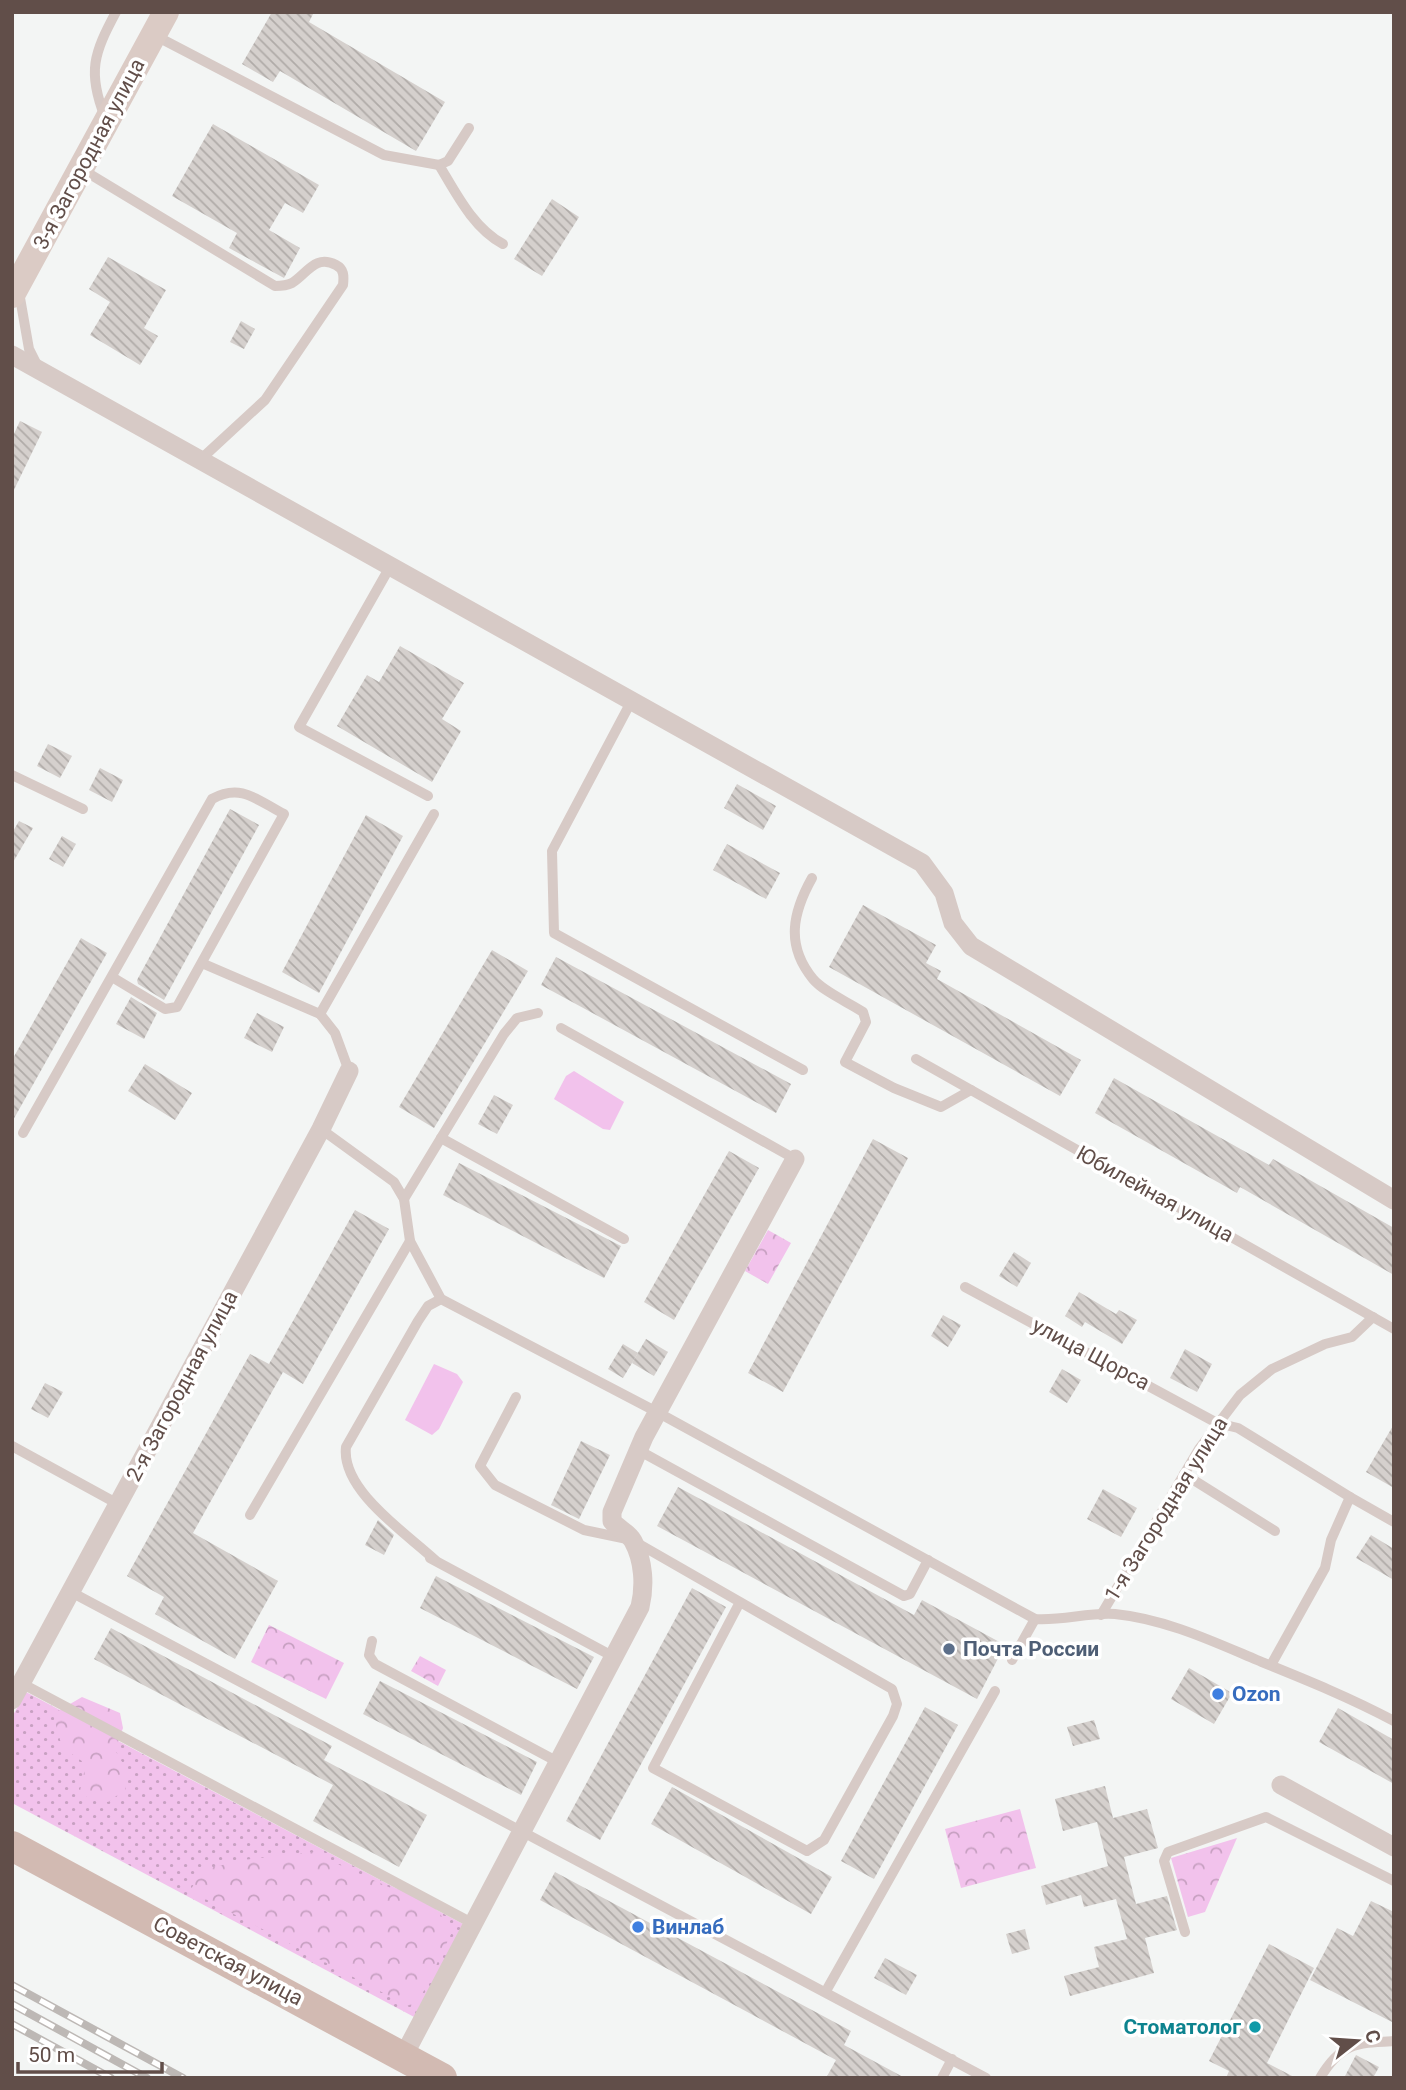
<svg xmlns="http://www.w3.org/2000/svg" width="1406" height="2090" font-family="Roboto,sans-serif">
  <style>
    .grass { fill: url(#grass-dots) }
    .forest { fill: url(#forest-crowns) }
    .pitch { fill: #f2c2ec }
    .building { fill: url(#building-back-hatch) }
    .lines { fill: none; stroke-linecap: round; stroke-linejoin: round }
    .service { stroke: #d7cac6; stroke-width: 10 }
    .minor { stroke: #d7cac6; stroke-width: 19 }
    .secondary { stroke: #dbcbc5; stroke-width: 26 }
    .primary { stroke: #d2bab2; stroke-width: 30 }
    .rail-casing { stroke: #bdb8b5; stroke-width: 8 }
    .rail { stroke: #fff; stroke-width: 5; stroke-dasharray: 16; stroke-linecap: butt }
    .service-dot { fill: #5c6f8a; stroke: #fff; stroke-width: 2.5 }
    .shop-dot { fill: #3f7fe0; stroke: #fff; stroke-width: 2.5 }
    .culture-dot { fill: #0f9aa8; stroke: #fff; stroke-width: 2.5 }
    .labels { text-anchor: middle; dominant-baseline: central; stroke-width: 7; stroke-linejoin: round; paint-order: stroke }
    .street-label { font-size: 21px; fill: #614e49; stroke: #fff }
    .service-label { font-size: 21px; font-weight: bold; fill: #4e5e75; stroke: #fff; text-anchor: start }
    .shop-label { font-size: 21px; font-weight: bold; fill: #366cbe; stroke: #fff; text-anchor: start }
    .culture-label { font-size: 21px; font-weight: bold; fill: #0d838f; stroke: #fff; text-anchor: end }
  </style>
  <defs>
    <pattern id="grass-dots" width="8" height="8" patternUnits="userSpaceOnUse" patternTransform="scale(1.75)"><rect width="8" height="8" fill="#f2c2ec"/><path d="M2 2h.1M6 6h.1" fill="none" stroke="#c7a0c1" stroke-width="1.8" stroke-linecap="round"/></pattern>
    <pattern id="forest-crowns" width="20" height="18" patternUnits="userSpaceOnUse" patternTransform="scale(1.75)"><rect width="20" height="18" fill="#f2c2ec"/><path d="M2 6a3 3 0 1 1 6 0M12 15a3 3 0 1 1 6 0" fill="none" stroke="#c7a0c1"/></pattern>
    <pattern id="building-back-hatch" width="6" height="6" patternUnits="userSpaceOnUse" patternTransform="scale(1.75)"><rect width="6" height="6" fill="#d5d0cd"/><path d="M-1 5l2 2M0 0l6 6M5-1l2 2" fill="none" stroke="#b0aba8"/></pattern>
  </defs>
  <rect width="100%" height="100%" fill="#f3f5f4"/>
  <!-- grass -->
  <polygon class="grass" points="26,1692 465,1925 416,2018 12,1803 12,1717"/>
  <!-- forest -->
  <g class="forest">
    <polygon points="768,1230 791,1243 768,1284 745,1271"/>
    <polygon points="269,1625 344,1663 326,1699 251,1662"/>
    <polygon points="420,1656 446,1670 438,1686 411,1671"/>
    <polygon points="82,1697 120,1713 123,1728 115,1750 125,1767 126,1789 108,1802 79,1795 86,1764 62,1747 53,1714"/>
    <polygon points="1020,1809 1036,1868 961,1888 945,1829"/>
    <polygon points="1237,1838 1205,1912 1188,1917 1171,1858"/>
    <polygon points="311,1852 391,1888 421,1891 453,1930 419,2001 408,2006 190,1891 202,1870 243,1860"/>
  </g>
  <!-- pitch -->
  <g class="pitch">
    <polygon points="574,1071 624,1102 610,1130 603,1129 554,1099 566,1076"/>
    <polygon points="434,1364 457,1374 463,1382 439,1429 432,1435 405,1420"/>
  </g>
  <!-- building -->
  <g class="building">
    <polygon points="272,12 314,12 309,22 445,102 416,151 280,71 273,82 242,64"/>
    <polygon points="213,124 319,185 303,213 285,203 269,230 300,248 284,278 229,248 237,233 172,196"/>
    <polygon points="552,199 579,217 542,276 514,259"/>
    <polygon points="108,257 166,290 144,328 158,336 140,365 90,335 110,302 89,289"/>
    <polygon points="241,321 255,329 244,349 230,342"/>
    <polygon points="20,421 42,432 12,494 12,438"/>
    <polygon points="400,646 464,683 442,719 461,731 432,782 337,726 367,675 379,682"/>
    <polygon points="48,744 72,756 60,778 37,766"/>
    <polygon points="100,768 123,780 112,802 89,790"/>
    <polygon points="737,784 776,806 763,830 724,808"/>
    <polygon points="230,809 259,825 164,1000 138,984 137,980"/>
    <polygon points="366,815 403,836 319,993 282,972"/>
    <polygon points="19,821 33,828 12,864 12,833"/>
    <polygon points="62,836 76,844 63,867 49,859"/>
    <polygon points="727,844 780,873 766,899 713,870"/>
    <polygon points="863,905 936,945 926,963 941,971 937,979 1081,1060 1060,1096 829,967"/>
    <polygon points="81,938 107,953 12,1122 12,1060"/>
    <polygon points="492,950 528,971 434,1128 399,1107"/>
    <polygon points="556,957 791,1084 776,1113 541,985"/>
    <polygon points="131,997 157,1013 144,1039 116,1024"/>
    <polygon points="257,1013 284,1027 272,1052 244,1038"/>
    <polygon points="145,1064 192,1093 175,1120 128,1091"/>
    <polygon points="1114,1078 1269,1165 1273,1159 1394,1228 1394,1275 1240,1187 1237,1193 1095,1113"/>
    <polygon points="494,1095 513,1105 497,1134 478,1124"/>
    <polygon points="873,1139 908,1158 783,1392 748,1373"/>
    <polygon points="729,1151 759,1168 674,1320 644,1302"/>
    <polygon points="459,1163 621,1246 604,1278 443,1195"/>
    <polygon points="355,1210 389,1229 303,1384 283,1372 193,1533 278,1581 235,1659 155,1614 164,1597 127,1576 250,1354 269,1364"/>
    <polygon points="1014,1252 1031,1263 1017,1287 999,1276"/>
    <polygon points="1079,1292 1116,1314 1119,1310 1137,1320 1122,1344 1085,1322 1082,1327 1065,1316"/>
    <polygon points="943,1315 961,1325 948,1347 931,1336"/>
    <polygon points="646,1339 668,1352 654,1376 632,1363"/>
    <polygon points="623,1344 638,1353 623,1378 608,1369"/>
    <polygon points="1185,1349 1212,1364 1197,1392 1170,1378"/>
    <polygon points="1062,1369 1081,1380 1067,1403 1049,1392"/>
    <polygon points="45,1383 63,1392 48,1418 31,1409"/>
    <polygon points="1394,1424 1394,1488 1366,1472"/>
    <polygon points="581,1441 610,1455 579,1519 551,1505"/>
    <polygon points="678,1487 914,1615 922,1600 1005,1645 977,1699 657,1526"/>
    <polygon points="1103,1489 1137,1508 1121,1537 1087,1519"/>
    <polygon points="378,1520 394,1535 384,1555 365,1545"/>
    <polygon points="1371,1535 1394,1549 1394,1580 1356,1558"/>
    <polygon points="436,1576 594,1657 577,1689 420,1608"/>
    <polygon points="692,1588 726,1607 600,1840 566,1821"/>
    <polygon points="111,1628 332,1746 324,1760 427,1815 399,1867 313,1821 333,1785 94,1659"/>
    <polygon points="1189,1668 1232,1693 1214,1724 1171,1699"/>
    <polygon points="380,1681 537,1762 521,1795 363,1714"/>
    <polygon points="925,1707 958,1725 874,1879 841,1861"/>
    <polygon points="1338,1708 1394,1740 1394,1784 1319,1742"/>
    <polygon points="1094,1720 1100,1739 1073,1746 1067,1727"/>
    <polygon points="1105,1786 1113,1818 1147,1809 1158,1848 1124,1857 1136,1904 1167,1896 1177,1930 1145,1938 1154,1973 1070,1996 1064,1976 1099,1967 1094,1947 1127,1939 1116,1899 1084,1907 1081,1895 1046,1905 1041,1886 1108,1866 1097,1822 1063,1831 1055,1799"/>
    <polygon points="672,1787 832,1877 811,1914 651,1824"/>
    <polygon points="555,1872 851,2031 844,2045 905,2078 826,2078 836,2060 540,1900"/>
    <polygon points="1371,1901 1394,1912 1394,2023 1310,1980 1337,1928 1353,1936"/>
    <polygon points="1025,1929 1030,1949 1012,1954 1006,1934"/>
    <polygon points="1269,1944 1314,1968 1267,2063 1296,2078 1226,2078 1229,2071 1209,2061"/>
    <polygon points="885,1958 917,1975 906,1995 874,1978"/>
    <polygon points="1356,2055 1379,2067 1373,2078 1344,2078"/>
  </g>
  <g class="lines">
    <!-- service -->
    <g class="service">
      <polyline points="154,35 384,155 439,165 448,161 469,128"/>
      <path d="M 105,117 C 87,72 94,53 116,12"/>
      <path d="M 439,165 C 456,193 473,228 503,244"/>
      <path d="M 83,170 L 275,286 C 280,286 288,285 292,283 C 307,274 315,254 336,265 C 344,269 344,276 343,285 L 265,400 L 200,460"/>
      <polyline points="19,292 29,349 37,365"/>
      <polyline points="391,565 299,727 428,796"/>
      <polyline points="632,700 552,851 554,933 803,1070"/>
      <polyline points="12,775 83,809"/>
      <path d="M 812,878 C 793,912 785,945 813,979 C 824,992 848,1002 863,1012 L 866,1022 L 845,1062 L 894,1088 L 941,1107 L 971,1090"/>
      <polyline points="204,964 320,1014"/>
      <polyline points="561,1028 795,1159"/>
      <polyline points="916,1059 1394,1329"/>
      <polyline points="349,1071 335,1033 320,1014 434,814"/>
      <path d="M 321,1129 L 394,1182 L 404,1199 L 410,1241 L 441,1299 L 657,1412 L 1035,1619 C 1062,1621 1089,1612 1115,1614 C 1165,1619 1212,1641 1257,1660 C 1304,1679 1349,1697 1394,1721"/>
      <path d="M 23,1133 L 212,799 C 241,783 257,800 284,814 L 177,1007 L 165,1009 L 112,977"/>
      <polyline points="441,1138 624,1239"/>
      <polyline points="404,1199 504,1034 517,1018 538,1013"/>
      <polyline points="965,1287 1217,1423 1238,1428 1350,1497"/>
      <polyline points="516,1397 480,1466 495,1485 584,1530 632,1540 892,1689 897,1704 893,1716 824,1840 807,1851 653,1768 740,1602"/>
      <polyline points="12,1446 118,1504"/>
      <polyline points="638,1450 904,1596 910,1594 928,1560"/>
      <polyline points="1184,1474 1275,1531"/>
      <polyline points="250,1515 410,1241"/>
      <polyline points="430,1558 614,1657"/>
      <path d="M 435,1560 C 406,1533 341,1490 346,1447 L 418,1321 L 428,1306 L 441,1299"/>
      <polyline points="71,1592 986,2078"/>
      <polyline points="1101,1615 1199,1449 1240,1395 1272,1369 1325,1344 1352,1337 1373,1317"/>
      <polyline points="372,1641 369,1655 375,1664 558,1762"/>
      <polyline points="1012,1660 1035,1619"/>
      <polyline points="1271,1665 1325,1568 1331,1540 1350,1497 1394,1522"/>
      <polyline points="21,1683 472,1923"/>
      <polyline points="1185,1932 1164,1861 1168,1852 1266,1817 1394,1881"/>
      <polyline points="826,1991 995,1691"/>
      <polyline points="942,2078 952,2059"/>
      <path d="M 1320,2078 C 1341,2043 1356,2043 1394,2041"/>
    </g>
    <!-- minor -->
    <g class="minor">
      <polyline points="12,355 922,863 944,893 953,923 971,946 1394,1200"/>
      <polyline points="12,1700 321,1129 349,1071"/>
      <polyline points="1281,1785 1394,1847"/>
      <path d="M 403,2057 L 640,1607 C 645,1586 644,1561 633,1541 C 628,1532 618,1529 612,1521 L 612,1512 L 644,1437 L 795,1159"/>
    </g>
    <!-- secondary -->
    <polyline class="secondary" points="12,295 166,12"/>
    <!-- primary -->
    <polyline class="primary" points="12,1846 442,2078"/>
    <defs>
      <g id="rail">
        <polyline points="12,1985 183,2078"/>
        <polyline points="12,2004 147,2078"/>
        <polyline points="12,2024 111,2078"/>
      </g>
    </defs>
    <!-- rail casing -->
    <use href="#rail" class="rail-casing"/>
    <!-- rail -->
    <use href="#rail" class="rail"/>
  </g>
  <!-- markers -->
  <circle class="service-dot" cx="949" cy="1649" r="7"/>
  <g class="shop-dot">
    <circle cx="1218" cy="1694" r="7"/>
    <circle cx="638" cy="1927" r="7"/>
  </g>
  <circle class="culture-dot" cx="1255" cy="2027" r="7"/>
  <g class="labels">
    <!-- street labels -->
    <g class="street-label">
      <text transform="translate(89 154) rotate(-62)">3-я Загородная улица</text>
      <text transform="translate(1155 1194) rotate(29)">Юбилейная улица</text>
      <text transform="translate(1091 1354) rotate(28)">улица Щорса</text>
      <text transform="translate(182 1386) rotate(-62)">2-я Загородная улица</text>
      <text transform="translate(1166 1509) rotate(-58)">1-я Загородная улица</text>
      <text transform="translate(228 1961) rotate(28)">Советская улица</text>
    </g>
    <!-- service labels -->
    <g class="service-label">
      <text x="963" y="1649">Почта России</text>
    </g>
    <!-- shop labels -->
    <g class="shop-label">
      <text x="1232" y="1694">Ozon</text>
      <text x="652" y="1927">Винлаб</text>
    </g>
    <!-- culture labels -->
    <g class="culture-label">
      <text x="1241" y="2027">Стоматолог</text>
    </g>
  </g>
  <!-- border -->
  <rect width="1406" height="2090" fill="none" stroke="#614e49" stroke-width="28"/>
  <!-- north arrow -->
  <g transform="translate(1357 2041) rotate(73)" stroke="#ffffff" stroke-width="5" paint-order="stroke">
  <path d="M0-5L12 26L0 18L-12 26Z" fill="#614e49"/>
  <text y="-10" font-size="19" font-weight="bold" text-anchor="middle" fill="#614e49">С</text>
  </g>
  <!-- scale -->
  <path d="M18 2062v10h144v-10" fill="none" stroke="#614e49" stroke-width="3.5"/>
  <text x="28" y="2062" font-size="21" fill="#614e49" stroke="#ffffff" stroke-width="5" paint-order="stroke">50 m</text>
</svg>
